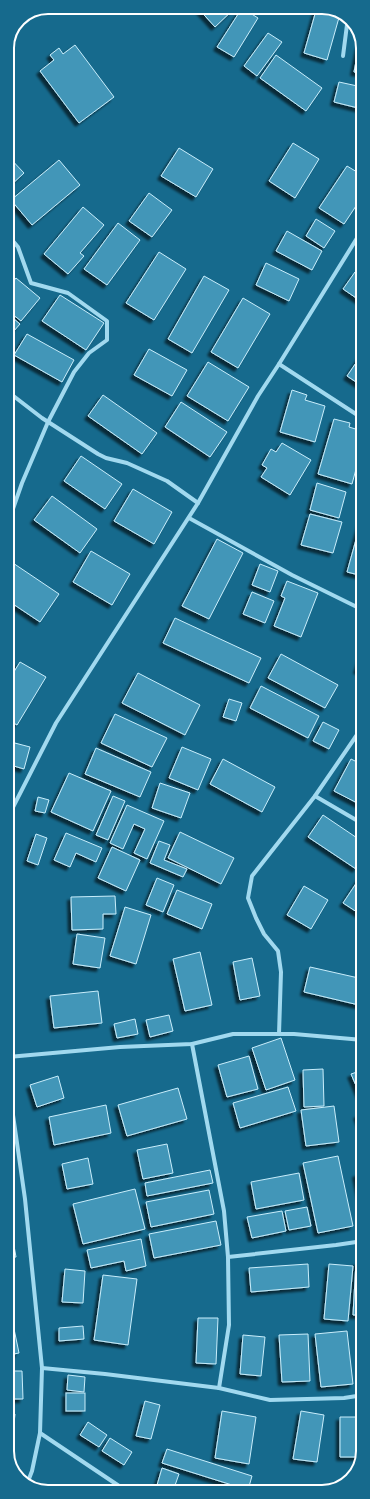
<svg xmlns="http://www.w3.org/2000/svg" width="370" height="1499" font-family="'Public Sans',sans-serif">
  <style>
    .building { fill: #4396b8; stroke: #c8edfb; filter: url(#shadow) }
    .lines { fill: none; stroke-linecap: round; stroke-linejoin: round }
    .street { stroke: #a1d9ef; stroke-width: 4 }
    .rim { fill: none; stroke: #fff; stroke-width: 2 }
  </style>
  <defs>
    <filter id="shadow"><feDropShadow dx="-3.5" dy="3.5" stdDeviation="1" flood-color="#0009"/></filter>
  </defs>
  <rect width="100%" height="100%" fill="#166a8d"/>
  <!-- building -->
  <g class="building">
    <polygon points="197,7 234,7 235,8 215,27"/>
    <polygon points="317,7 327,7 340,14 327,60 304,53"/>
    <polygon points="242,8 258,18 234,57 217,47"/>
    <polygon points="268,33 282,42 257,76 244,66"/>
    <polygon points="75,45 114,97 79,123 40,71 54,60 50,55 59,48 63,54"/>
    <polygon points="359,46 362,47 362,73 354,72"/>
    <polygon points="276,55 322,88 306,111 260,78"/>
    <polygon points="339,82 362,87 362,109 334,102"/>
    <polygon points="293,143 319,159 295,198 269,181"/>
    <polygon points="179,148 213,169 196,197 161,176"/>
    <polygon points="7,155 24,173 9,187 7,185"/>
    <polygon points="59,160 80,185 32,225 11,200"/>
    <polygon points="347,166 362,175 362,197 344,224 319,208"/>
    <polygon points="149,193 172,210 152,237 129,221"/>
    <polygon points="83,207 104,225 80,253 84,256 68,274 44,254"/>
    <polygon points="316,219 335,231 324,248 306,236"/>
    <polygon points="118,223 140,240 107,285 84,269"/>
    <polygon points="287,231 322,251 312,270 276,251"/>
    <polygon points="159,252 186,269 154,320 126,303"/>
    <polygon points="266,263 299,279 289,301 256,285"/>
    <polygon points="7,269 13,274 7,280"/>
    <polygon points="355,272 362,277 362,302 343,289"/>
    <polygon points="204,276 229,290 192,353 168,339"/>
    <polygon points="16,278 40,298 21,321 7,310 7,289"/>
    <polygon points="60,295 104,323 86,350 42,321"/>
    <polygon points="243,298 270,314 238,368 211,352"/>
    <polygon points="7,313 20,324 7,339"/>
    <polygon points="27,334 74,360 62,382 14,355"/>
    <polygon points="149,349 187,370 172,396 134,375"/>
    <polygon points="362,354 362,386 347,376"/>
    <polygon points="208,362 249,387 228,421 187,396"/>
    <polygon points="292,390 307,395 305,400 325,406 315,442 280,432"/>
    <polygon points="103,395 157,433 142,454 88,416"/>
    <polygon points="7,396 14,398 7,415"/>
    <polygon points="181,402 227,432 210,457 165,427"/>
    <polygon points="334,419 350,423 349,427 362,431 362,447 352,484 318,474"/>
    <polygon points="282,443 311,460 290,495 261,477 267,468 262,465 271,449 276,452"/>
    <polygon points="81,456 122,484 105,509 64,481"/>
    <polygon points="317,483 346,492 339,518 310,510"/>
    <polygon points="133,489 172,512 154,544 114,521"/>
    <polygon points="52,496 97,529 80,553 34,520"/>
    <polygon points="310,514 342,522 333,553 301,545"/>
    <polygon points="362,518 363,519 363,576 347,572"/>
    <polygon points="217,539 243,553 209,619 182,606"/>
    <polygon points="91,551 130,574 112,605 73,582"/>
    <polygon points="7,559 59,594 40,622 7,600"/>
    <polygon points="260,564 278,571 270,592 252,585"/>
    <polygon points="287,581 318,593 301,637 274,626 285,598 281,596"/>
    <polygon points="252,592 274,601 265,623 243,614"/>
    <polygon points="175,618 261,658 249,683 163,643"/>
    <polygon points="363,652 363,672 357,670"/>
    <polygon points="281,654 338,685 325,708 268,678"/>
    <polygon points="20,662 46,677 17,725 7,719 7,683"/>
    <polygon points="138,673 200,705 185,735 122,703"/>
    <polygon points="261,686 319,716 308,738 250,708"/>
    <polygon points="229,699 242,703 236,721 223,717"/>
    <polygon points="115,714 167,738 152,767 101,743"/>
    <polygon points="323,722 339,730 329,749 313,741"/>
    <polygon points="11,742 30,747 24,769 7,764 7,758"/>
    <polygon points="182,747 211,759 198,790 169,778"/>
    <polygon points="96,748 151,772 140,797 85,774"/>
    <polygon points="223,759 275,787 262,812 210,784"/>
    <polygon points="351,759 363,765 363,806 334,791"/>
    <polygon points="69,773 111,791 93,831 51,812"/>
    <polygon points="160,783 190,793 181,818 152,808"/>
    <polygon points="113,796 125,801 108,840 96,835"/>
    <polygon points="38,797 49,800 45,813 35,811"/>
    <polygon points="127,805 164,821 147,859 134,853 145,829 134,824 123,849 110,843"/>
    <polygon points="323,815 363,842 363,859 356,869 308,837"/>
    <polygon points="180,832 234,858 221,884 168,858"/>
    <polygon points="66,833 102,848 96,862 76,853 70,867 54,860"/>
    <polygon points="36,834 47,838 38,865 27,861"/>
    <polygon points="159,841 170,845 164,860 187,869 183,877 150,863"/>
    <polygon points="112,847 140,860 126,891 98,878"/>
    <polygon points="363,873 363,916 343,903"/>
    <polygon points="157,878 174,885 163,912 146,905"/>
    <polygon points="304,886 328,900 311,929 287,915"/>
    <polygon points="177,890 212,904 202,929 167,914"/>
    <polygon points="115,896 116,914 103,914 103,929 72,930 71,897"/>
    <polygon points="125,907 151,915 136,964 110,956"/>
    <polygon points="77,934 105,938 100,968 73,964"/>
    <polygon points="200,952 212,1005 185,1011 173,959"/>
    <polygon points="252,958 260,996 240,1000 233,962"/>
    <polygon points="310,967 363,979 363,1006 304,992"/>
    <polygon points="98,991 102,1023 54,1028 50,996"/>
    <polygon points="169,1015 173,1031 150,1037 146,1020"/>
    <polygon points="135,1019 138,1034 117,1038 114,1024"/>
    <polygon points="281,1038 295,1080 266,1090 252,1048"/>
    <polygon points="249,1056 258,1089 227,1097 218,1065"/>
    <polygon points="323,1069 324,1106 304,1107 303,1070"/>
    <polygon points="363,1070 363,1102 351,1074"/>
    <polygon points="58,1076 64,1098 37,1107 30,1085"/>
    <polygon points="288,1087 296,1111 240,1128 233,1103"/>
    <polygon points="178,1088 187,1119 127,1136 118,1105"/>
    <polygon points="106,1105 111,1133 54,1145 49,1117"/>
    <polygon points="334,1106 339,1142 306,1146 301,1110"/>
    <polygon points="363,1113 363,1131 357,1115"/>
    <polygon points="167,1144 173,1173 143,1179 137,1150"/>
    <polygon points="338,1156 353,1226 318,1233 303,1163"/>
    <polygon points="88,1158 93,1184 67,1189 62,1164"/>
    <polygon points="210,1170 213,1183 147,1196 145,1183"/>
    <polygon points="363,1172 363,1209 356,1174"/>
    <polygon points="299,1173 304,1200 256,1209 251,1182"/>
    <polygon points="135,1189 145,1229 83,1244 73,1204"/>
    <polygon points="209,1190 214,1214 151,1227 146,1202"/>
    <polygon points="307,1207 311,1226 289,1230 285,1211"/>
    <polygon points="282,1211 286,1231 252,1238 247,1217"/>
    <polygon points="216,1221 221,1245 154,1258 149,1234"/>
    <polygon points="8,1229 11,1229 16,1257 8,1258"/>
    <polygon points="141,1239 146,1266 126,1271 124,1261 91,1268 87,1250"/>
    <polygon points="356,1262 363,1263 363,1315 353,1315"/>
    <polygon points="308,1264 309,1287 251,1292 249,1268"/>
    <polygon points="329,1264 353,1266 348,1321 324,1319"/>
    <polygon points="65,1269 85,1271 83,1303 62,1302"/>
    <polygon points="103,1275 137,1279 128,1345 94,1340"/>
    <polygon points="198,1318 218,1318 216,1364 196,1363"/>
    <polygon points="13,1324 19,1353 8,1355 8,1325"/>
    <polygon points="83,1326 84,1339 59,1341 59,1328"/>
    <polygon points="347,1331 353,1384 321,1387 315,1334"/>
    <polygon points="308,1334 310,1381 282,1382 279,1335"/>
    <polygon points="243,1335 265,1337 261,1376 240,1374"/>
    <polygon points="8,1371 22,1371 23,1399 8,1399"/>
    <polygon points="68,1375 85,1377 84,1392 67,1390"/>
    <rect x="66" y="1393" width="19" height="18"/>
    <polygon points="145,1401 160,1405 151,1439 136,1436"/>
    <polygon points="222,1411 256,1417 249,1464 215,1458"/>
    <polygon points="301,1411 324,1415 317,1462 293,1459"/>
    <polygon points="8,1413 15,1414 10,1462 8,1459"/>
    <polygon points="340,1417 363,1417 363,1451 361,1457 340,1457"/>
    <polygon points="88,1422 107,1435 99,1447 80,1435"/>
    <polygon points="110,1438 132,1452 124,1465 102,1451"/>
    <polygon points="167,1449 252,1476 248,1490 162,1463"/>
    <polygon points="162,1468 179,1474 173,1491 155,1492"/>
    <polygon points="82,1485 91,1492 77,1492"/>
  </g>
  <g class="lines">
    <!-- street -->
    <g class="street">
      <polyline points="343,56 348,17"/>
      <polyline points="7,234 18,247 31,283 68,293 107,321 107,340 89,353 74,372 48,422 22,483 7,526"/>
      <polyline points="279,364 362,418"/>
      <polyline points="7,391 42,418 98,454 106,458 127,463 167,481 198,503"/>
      <polyline points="189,518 292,575 363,610"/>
      <polyline points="315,796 363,824"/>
      <polyline points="7,819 56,723 198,503 258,396 279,364 362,230"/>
      <polyline points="279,1034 281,972 278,951 264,934 256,918 248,898 252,876 315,796 363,726"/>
      <polyline points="192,1044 224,1211 228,1257 229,1325 219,1388"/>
      <polyline points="8,1057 120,1047 192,1044 233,1034 294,1034 363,1040"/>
      <polyline points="8,1080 25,1199 42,1368 40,1433 32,1471 27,1484"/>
      <polyline points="228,1257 336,1245 363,1241"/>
      <polyline points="42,1368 105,1374 219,1388 270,1400 344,1398 363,1395"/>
      <polyline points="40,1433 128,1492"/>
    </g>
  </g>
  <!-- crop -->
  <path d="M0 0H370V1499H0ZM48 14H322A34 34 0 0 1 356 48V1451A34 34 0 0 1 322 1485H48A34 34 0 0 1 14 1451V48A34 34 0 0 1 48 14Z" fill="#166a8d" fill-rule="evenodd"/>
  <path class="rim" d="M48 14H322A34 34 0 0 1 356 48V1451A34 34 0 0 1 322 1485H48A34 34 0 0 1 14 1451V48A34 34 0 0 1 48 14Z"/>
</svg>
